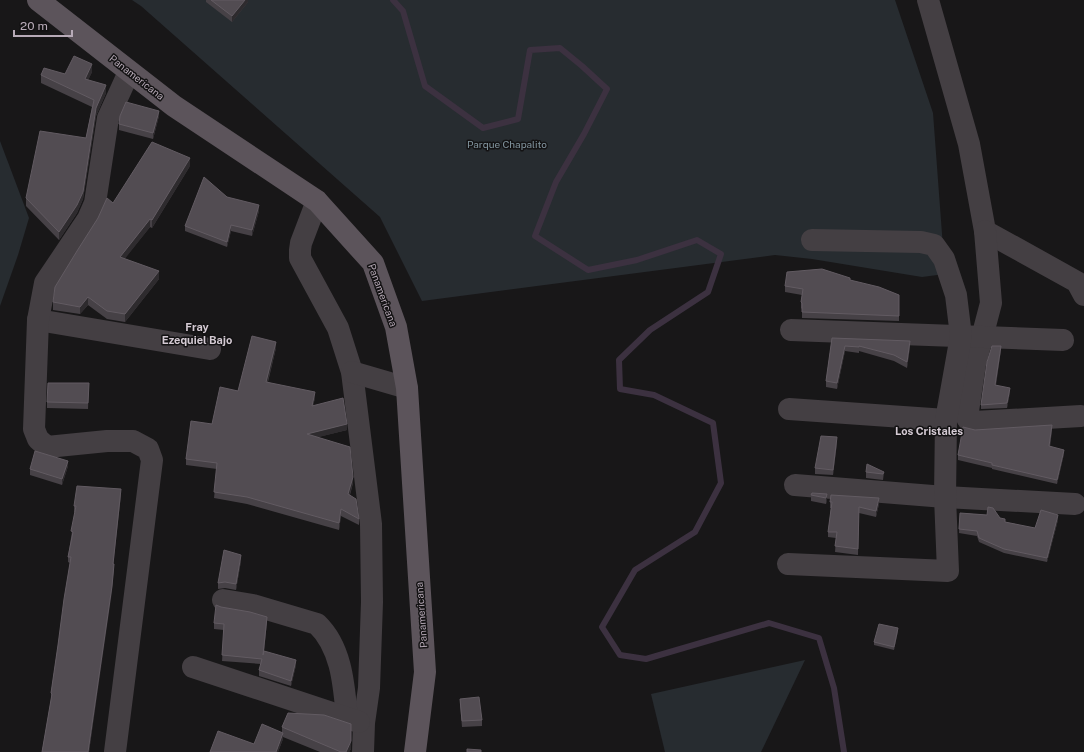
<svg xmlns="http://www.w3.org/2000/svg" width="1084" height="752" font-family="'Public Sans',sans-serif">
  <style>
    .green { fill: #272c30 }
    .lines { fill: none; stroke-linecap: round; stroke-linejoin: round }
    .stream { stroke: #3c3140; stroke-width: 6 }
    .street { stroke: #443f43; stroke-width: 22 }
    .primary { stroke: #5c545b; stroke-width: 22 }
    .wall { fill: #464146 }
    .shaded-wall { fill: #2e2b2e }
    .building { fill: #524c52; stroke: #625b62 }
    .labels { text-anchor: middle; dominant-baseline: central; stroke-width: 3; stroke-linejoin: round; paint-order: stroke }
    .street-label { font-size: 10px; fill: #b7aab7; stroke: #131213 }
    .park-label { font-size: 10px; fill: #8396a0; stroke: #131213 }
    .neighbourhood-label { font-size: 11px; font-weight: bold; fill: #d4cad3; stroke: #131213 }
  </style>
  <rect width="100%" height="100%" fill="#181718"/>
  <!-- green -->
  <g class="green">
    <polygon points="132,0 895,0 933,113 945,274 922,277 812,259 775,255 422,301 380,217 141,6"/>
    <polygon points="0,141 29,218 18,255 0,306"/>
    <polygon points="805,660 761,752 665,752 651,694"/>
  </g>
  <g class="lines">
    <!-- stream -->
    <polyline class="stream" points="393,0 403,11 425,86 483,128 518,119 530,50 560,48 582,66 607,89 584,134 556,182 535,236 588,270 637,260 697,240 721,254 708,292 650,330 619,360 620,389 654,395 713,423 721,483 695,532 635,570 602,627 620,655 646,659 769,623 819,638 834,688 844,752"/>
    <!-- street -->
    <g class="street">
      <polyline points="928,0 969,144 985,231 1077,282 1084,295"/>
      <polyline points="317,201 301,243 300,250 300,258 338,328 352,372 371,524 372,602 369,688 364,723 363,752"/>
      <polyline points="985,231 991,303 975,364 967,418 969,421 974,422 1081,416"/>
      <polyline points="38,320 210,349"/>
      <polyline points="791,330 1063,340"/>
      <polyline points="352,372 407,388"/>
      <polyline points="789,409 946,420"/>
      <polyline points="795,485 945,497 1075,504"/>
      <polyline points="788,564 948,571 945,497 946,420 961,336 956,295 944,259 934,245 921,242 812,240"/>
      <path d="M 223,600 L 253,605 L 317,624 C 342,648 344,686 347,718"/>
      <polyline points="193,667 359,722"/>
      <polyline points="115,752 152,460 148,449 133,441 107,441 47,447 38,439 34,429 38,320 45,283 88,219 95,203 108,118 129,72"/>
    </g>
    <!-- primary -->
    <polyline class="primary" points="38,0 174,106 317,201 373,263 396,327 407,388 425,672 415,752"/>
  </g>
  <!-- wall -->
  <g class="wall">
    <polygon points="206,0 248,0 248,2 232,22 206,2"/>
    <polygon points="92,72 88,80 106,93 96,116 83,199 77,213 59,240 26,206 26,198 86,138 92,107 41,83 41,75"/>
    <polygon points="159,116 153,139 119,130 119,124"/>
    <polygon points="190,166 152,228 150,227 124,259 159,279 125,322 107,319 88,305 80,314 53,310 53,302 77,253 77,251 98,218 113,203"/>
    <polygon points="227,197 259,211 252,236 231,231 227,247 185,231 185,226"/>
    <polygon points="850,280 899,295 899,321 802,318 802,309 801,308 801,302 802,295 785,292 785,286"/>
    <polygon points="832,338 910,347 907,368 894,361 859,351 859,353 845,351 837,389 826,387 826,381"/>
    <polygon points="276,348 268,382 315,398 313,405 347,430 318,437 353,483 350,495 359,519 359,525 341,516 339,530 247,504 214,498 217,469 186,465 186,459 212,424 238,391"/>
    <polygon points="1001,350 996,385 1010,392 1007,408 981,409 981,405"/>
    <polygon points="89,383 88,409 47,408 47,402"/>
    <polygon points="975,430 1052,430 1050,447 1064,454 1057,484 992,469 992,468 958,460 958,455"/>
    <polygon points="837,443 833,475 815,474 815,468"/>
    <polygon points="68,466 62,485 30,475 30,469"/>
    <polygon points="866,472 884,472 883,480 866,478"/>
    <polygon points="827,494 827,500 826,504 811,501 811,495"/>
    <polygon points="121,495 113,564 114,569 89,752 42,752 51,699 51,693 58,645 70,563 68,562 68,557 75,512 74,512 74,506"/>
    <polygon points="830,502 879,504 876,517 859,513 858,555 835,552 836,538 828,537 828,532 831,508 830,508"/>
    <polygon points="960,513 987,515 1000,518 1005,522 1035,528 1058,520 1047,562 1004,553 979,542 977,536 959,533"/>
    <polygon points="241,561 236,590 225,588 218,589 218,583"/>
    <polygon points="221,607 267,622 264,652 296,665 291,686 259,676 259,670 261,664 222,661 224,630 214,629 214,623"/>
    <polygon points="898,631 894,650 874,645 874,642"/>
    <polygon points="460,699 482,720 482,726 462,727 460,704"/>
    <polygon points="282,727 351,749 349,752 320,752 283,737 283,739 278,752 210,752 254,744 282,733"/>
  </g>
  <!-- shaded-wall -->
  <g class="shaded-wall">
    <polygon points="245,0 248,0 248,2 232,22 232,16"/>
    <polygon points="92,64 92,72 85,87 85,79"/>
    <polygon points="106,85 106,93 96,116 83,199 77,213 59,240 59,232 96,108"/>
    <polygon points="159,111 159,116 153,139 153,133"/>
    <polygon points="190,158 190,166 152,228 152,220"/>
    <polygon points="259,205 259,211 252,236 252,230"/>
    <polygon points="150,219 150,227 120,265 120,257"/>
    <polygon points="231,225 231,231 227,247 227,242"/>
    <polygon points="159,271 159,279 125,322 125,314"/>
    <polygon points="88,297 88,305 80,314 80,307"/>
    <polygon points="910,341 910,347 907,368 907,362"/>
    <polygon points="276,342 276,348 266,388 266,382"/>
    <polygon points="845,346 845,351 837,389 837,383"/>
    <polygon points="1001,346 1001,350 995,389 995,385"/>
    <polygon points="1010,388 1010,392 1007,408 1007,403"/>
    <polygon points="315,392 315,398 312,412 312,406"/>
    <polygon points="347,424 347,430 307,440 307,434"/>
    <polygon points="1052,425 1052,430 1049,451 1049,446"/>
    <polygon points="837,437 837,443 833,475 833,470"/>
    <polygon points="1064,450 1064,454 1057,484 1057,480"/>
    <polygon points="68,461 68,466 62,485 62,479"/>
    <polygon points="353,477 353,483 348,500 348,494"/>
    <polygon points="121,489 121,495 113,569 113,564"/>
    <polygon points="827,494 827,500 826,504 826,498"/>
    <polygon points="879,498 879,504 876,517 876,511"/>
    <polygon points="341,509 341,516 339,530 339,523"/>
    <polygon points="1058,515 1058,520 1047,562 1047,558"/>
    <polygon points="241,555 241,561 236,590 236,584"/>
    <polygon points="114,564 114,569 112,592 89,752 88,752"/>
    <polygon points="267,617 267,622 263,660 263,655"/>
    <polygon points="898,628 898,631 894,650 894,647"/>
    <polygon points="296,660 296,665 291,686 291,681"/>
    <polygon points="351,724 351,749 349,752 346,752"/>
    <polygon points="283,733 283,739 278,752 276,752"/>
  </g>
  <!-- building -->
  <g class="building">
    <polygon points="211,0 245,0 232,16"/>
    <polygon points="74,56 92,64 85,79 106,85 96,108 83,192 77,205 59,232 26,198 40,131 86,138 94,100 41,75 44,68 65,74"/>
    <polygon points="126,102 159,111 153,133 119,124 120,116"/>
    <polygon points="152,142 190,158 152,220 150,219 120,257 159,271 125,314 107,311 88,297 80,307 53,302 55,287 77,251 98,218 107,198 113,203"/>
    <polygon points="204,177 227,197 259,205 252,230 231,225 227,242 185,226"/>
    <polygon points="822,269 850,278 850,280 879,287 899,295 899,316 802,312 802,303 801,302 803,289 785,286 787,272"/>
    <polygon points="252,336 276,342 266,382 315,392 312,406 343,398 347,424 307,434 350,447 353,477 348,494 356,499 359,519 341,509 339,523 247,497 214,492 217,463 186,459 191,421 212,424 220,387 238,391"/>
    <polygon points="832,338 910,341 907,362 894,355 859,346 859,347 845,346 837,383 826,381"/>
    <polygon points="992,346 1001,346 995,385 1010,388 1007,403 981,405 987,362"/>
    <polygon points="48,383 89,383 88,403 47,402"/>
    <polygon points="1052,425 1049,446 1064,450 1057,480 992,465 992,463 958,455 963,427 975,430"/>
    <polygon points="821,436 837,437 833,470 815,468"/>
    <polygon points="35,451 68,461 62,479 30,469"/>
    <polygon points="867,464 884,472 883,474 866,472"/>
    <polygon points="77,486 121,489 113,564 114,564 112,586 88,752 42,752 52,694 51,693 58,645 64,599 71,557 68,557 73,532 71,531 76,506 74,506"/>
    <polygon points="812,493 827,494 826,498 811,495"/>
    <polygon points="831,495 879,498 876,511 859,507 858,549 835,546 837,532 828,532 832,502 830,502"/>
    <polygon points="988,507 993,508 1000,518 1005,519 1005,522 1035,528 1041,510 1058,515 1047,558 1004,549 979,538 977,531 959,529 960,513 987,515"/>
    <polygon points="224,550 241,555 236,584 225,582 218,583"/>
    <polygon points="216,605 221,607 250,612 267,617 263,655 264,651 296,660 291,681 259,670 262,659 222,655 224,624 214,623"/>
    <polygon points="879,624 898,628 894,647 874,642"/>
    <polygon points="479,697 482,720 462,721 460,699"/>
    <polygon points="288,713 324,715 351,724 351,741 346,752 341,752 282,727"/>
    <polygon points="262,724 283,733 276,752 210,752 218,731 254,744"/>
    <polygon points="467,749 481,750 481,752 467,752"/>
  </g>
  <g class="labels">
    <!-- street labels -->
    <g class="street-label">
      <text transform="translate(137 77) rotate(38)">Panamericana</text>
      <text transform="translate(383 295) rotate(70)">Panamericana</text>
      <text transform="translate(421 615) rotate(-94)">Panamericana</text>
    </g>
    <!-- park labels -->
    <g class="park-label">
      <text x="507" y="144">Parque Chapalito</text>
    </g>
    <!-- neighbourhood labels -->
    <g class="neighbourhood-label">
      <text x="197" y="327">Fray<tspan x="197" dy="13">Ezequiel Bajo</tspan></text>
      <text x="929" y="431">Los Cristales</text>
    </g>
  </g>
  <!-- scale -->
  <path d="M14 30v6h58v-6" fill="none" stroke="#b7aab7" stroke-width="2"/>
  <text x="20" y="30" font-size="12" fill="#b7aab7" stroke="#131213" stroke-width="3" paint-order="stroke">20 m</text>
</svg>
